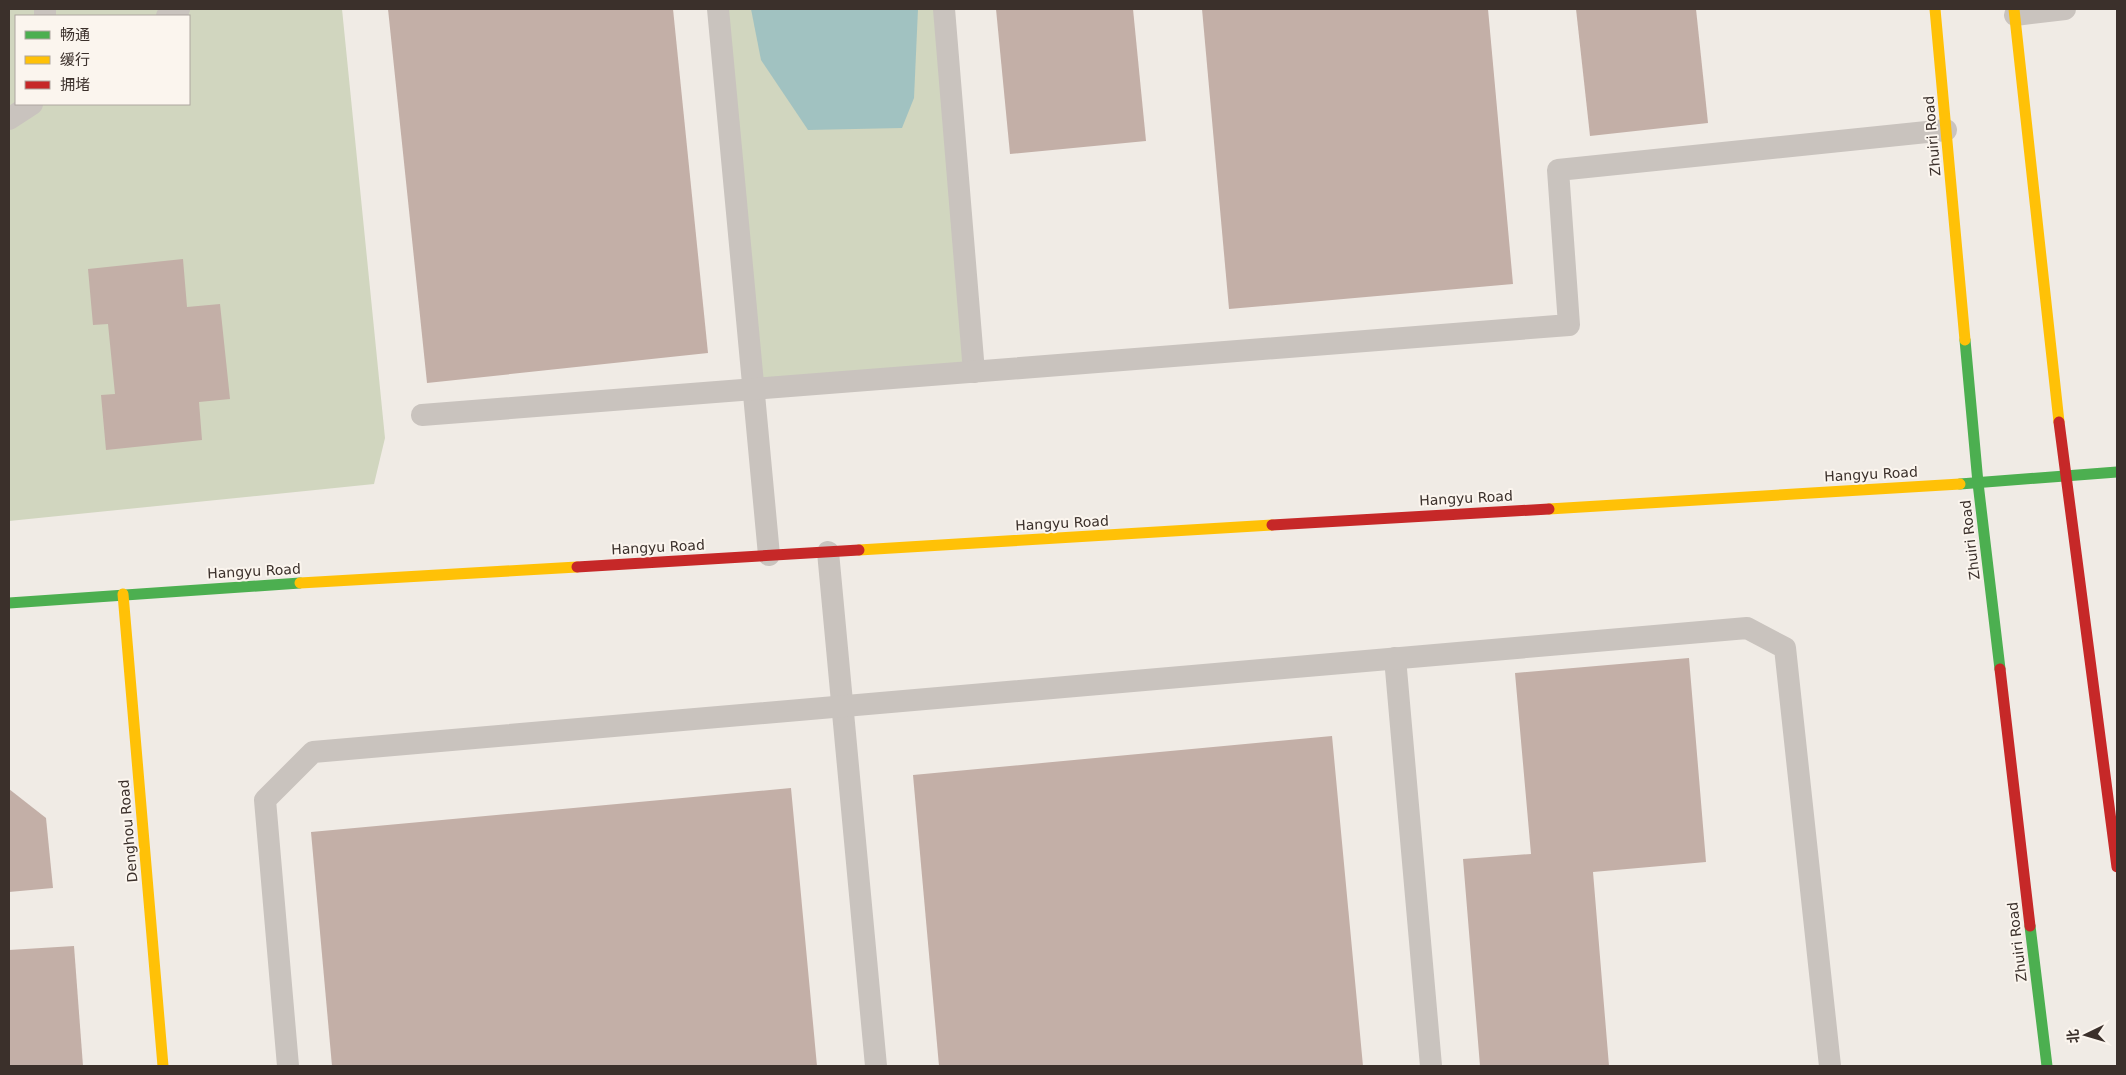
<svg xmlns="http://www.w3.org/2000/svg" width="2126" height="1075" font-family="'DejaVu Sans','Noto Sans SC',sans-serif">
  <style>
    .green { fill: #d1d6bf; fill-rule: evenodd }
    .water { fill: #a1c2c1 }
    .building { fill: #c3afa7 }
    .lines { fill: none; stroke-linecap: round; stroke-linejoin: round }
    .lane { stroke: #c9c3be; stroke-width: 22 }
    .fast { stroke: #4caf50; stroke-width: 11 }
    .slow { stroke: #ffc107; stroke-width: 11 }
    .jam { stroke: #c62828; stroke-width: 11 }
    .labels { text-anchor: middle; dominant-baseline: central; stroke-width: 4; stroke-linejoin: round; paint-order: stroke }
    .street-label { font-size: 14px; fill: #3b302b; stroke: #fbf5ee }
  </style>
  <rect width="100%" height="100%" fill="#f0ebe5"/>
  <!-- green -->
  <g class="green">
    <path d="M 9,9 L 342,9 L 385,438 L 374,484 L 9,521 ZM 16,16 L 189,16 L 189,104 L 16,104 Z"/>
    <polygon points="718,9 944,9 974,372 755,389"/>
  </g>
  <!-- water -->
  <polygon class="water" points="751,9 918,9 914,98 902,128 808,130 761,60"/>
  <!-- building -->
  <g class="building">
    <polygon points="388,9 673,9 708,353 427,383"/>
    <polygon points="996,9 1133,9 1146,141 1010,154"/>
    <polygon points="1202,9 1488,9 1513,284 1229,309"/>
    <polygon points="1576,9 1696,9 1708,123 1590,136"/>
    <polygon points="183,259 187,307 220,304 230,399 199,402 202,440 106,450 101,395 115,394 108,324 93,325 88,269"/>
    <polygon points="1689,658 1706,862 1593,872 1609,1066 1480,1066 1463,859 1531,854 1515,673"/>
    <polygon points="1332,736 1363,1066 939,1066 913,775"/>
    <polygon points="791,788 817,1066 332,1066 311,832"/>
    <polygon points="9,789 46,818 53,888 9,892"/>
    <polygon points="74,946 83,1066 9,1066 9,950"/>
  </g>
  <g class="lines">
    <!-- lane -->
    <g class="lane">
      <polyline points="45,9 45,16"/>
      <polyline points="718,9 769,555"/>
      <polyline points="944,9 974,372"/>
      <polyline points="2015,15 2065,9"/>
      <polyline points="167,16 179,9"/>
      <polyline points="9,119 32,104"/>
      <polyline points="422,415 1569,325 1558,170 1946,130"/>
      <polyline points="828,552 876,1066"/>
      <polyline points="1395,658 1431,1066"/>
      <polyline points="288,1066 265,800 313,752 1747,628 1785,648 1830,1066"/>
    </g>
    <!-- fast -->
    <g class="fast">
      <polyline points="1965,340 1978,483 2000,669"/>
      <polyline points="1960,484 2117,472"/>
      <polyline points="9,603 300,583"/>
      <polyline points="2030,926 2047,1066"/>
    </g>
    <!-- slow -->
    <g class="slow">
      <polyline points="1935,9 1965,340"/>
      <polyline points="2014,9 2059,422"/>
      <polyline points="1549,509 1960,484"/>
      <polyline points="859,550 1272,525"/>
      <polyline points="300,583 577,567"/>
      <polyline points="123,594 163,1066"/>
    </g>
    <!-- jam -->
    <g class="jam">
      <polyline points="2059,422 2117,867"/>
      <polyline points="1272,525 1549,509"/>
      <polyline points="577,567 859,550"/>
      <polyline points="2000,669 2030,926"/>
    </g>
  </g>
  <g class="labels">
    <!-- street labels -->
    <g class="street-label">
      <text transform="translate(1932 136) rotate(-95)">Zhuiri Road</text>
      <text transform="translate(1871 474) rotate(-3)">Hangyu Road</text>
      <text transform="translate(1466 498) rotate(-3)">Hangyu Road</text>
      <text transform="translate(1062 523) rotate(-3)">Hangyu Road</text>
      <text transform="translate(1970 540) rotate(-97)">Zhuiri Road</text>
      <text transform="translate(658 547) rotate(-3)">Hangyu Road</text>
      <text transform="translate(254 571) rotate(-3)">Hangyu Road</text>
      <text transform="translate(128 831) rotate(-95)">Denghou Road</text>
      <text transform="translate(2017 942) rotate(-97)">Zhuiri Road</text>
    </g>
  </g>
  <!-- border -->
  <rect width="2126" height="1075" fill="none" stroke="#3b302b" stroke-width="20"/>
  <!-- legend -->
  <rect x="15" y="15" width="175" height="90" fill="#fbf5ee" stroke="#aea6a0"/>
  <rect x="25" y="31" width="25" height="8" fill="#4caf50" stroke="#aea6a0"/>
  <text x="60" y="40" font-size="15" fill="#3b302b">畅通</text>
  <rect x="25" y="56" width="25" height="8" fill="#ffc107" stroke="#aea6a0"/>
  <text x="60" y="65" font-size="15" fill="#3b302b">缓行</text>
  <rect x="25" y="81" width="25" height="8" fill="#c62828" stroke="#aea6a0"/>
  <text x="60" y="90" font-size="15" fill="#3b302b">拥堵</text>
  <!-- north arrow -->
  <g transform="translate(2086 1035) rotate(265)" stroke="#fbf5ee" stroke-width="4" paint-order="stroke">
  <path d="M0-4L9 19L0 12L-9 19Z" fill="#3b302b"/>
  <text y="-8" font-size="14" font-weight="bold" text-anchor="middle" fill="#3b302b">北</text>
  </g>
</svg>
